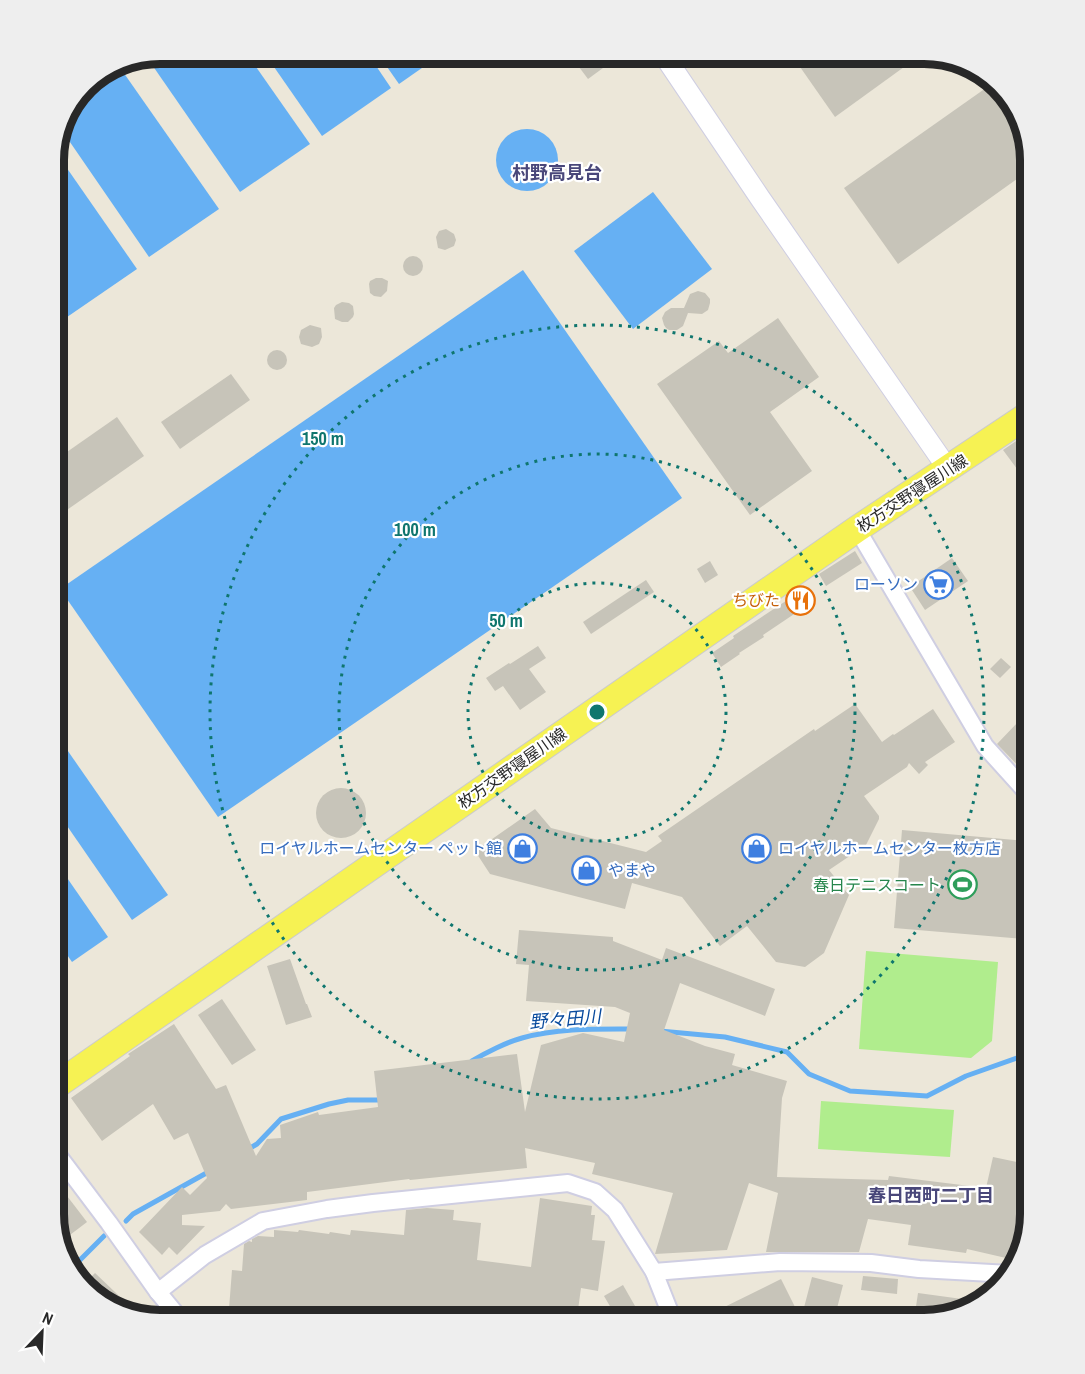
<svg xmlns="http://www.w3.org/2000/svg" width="1085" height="1374" font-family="'Archivo Narrow','Noto Sans JP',sans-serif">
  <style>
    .pitch { fill: #b0ed8d }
    .water { fill: #66b0f3 }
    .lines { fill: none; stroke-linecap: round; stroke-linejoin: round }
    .stream { stroke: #66b0f3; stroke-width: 5 }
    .building { fill: #c7c4b9 }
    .minor-casing { stroke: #cfcee2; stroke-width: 20 }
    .tertiary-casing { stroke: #cfcee2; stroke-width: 22 }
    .primary-casing { stroke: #cbcbcb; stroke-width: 28 }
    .minor { stroke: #fff; stroke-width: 16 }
    .tertiary { stroke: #fff; stroke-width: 20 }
    .primary { stroke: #f6f253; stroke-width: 26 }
    .ring { fill: none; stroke: #0f766e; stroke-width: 3; stroke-dasharray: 3 6 }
    .labels { text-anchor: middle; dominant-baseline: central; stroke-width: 4.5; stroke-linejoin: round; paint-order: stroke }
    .street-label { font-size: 16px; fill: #282828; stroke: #fff }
    .shop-label { font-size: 16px; fill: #366cbe; stroke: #fff; text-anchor: end }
    .food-label { font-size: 16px; fill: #c56008; stroke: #fff; text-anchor: end }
    .leisure-label { font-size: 16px; fill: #27864d; stroke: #fff; text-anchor: end }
    .neighbourhood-label { font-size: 18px; font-weight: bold; fill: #49477a; stroke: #fff }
    .water-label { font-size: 18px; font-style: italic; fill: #084a9d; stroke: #fff }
    .rim { fill: none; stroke: #282828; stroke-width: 8 }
    .centre { fill: #0f766e; stroke: #fff; stroke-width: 3 }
    .ring-label { font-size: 18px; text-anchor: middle; font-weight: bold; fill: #0f766e; stroke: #fff; stroke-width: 4.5; stroke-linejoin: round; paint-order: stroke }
  </style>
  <rect width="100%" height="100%" fill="#ece7d9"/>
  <!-- pitch -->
  <g class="pitch">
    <polygon points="866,951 998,962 992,1041 971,1058 859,1049"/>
    <polygon points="821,1101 954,1110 950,1157 818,1149"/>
  </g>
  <!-- water -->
  <g class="water">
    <polygon points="160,54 247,54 310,144 240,192 148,59"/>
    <polygon points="265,54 368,54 391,88 322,136"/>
    <polygon points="378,54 442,54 399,84"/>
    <polygon points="121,69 219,209 149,257 61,129 65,113 90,81"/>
    <circle cx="527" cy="160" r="31"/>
    <polygon points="55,151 137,269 54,326 54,153"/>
    <polygon points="653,192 712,269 633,329 574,251"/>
    <polygon points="523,270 682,498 218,817 60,589"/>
    <polygon points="54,731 168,895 132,920 54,807"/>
    <polygon points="54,859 108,937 72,962 54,936"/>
  </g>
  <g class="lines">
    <!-- stream -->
    <g class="stream">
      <polyline points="660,1031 725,1037 787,1052 809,1074 850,1091 927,1096 966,1076 1031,1053"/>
      <path d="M 472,1061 C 485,1053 507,1042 522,1038 C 558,1028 596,1029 633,1029"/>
      <polyline points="247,1150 257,1144 281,1119 329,1104 348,1100 384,1100"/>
      <polyline points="126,1221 133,1214 210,1171"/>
      <polyline points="71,1269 104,1236"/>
    </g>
  </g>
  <!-- building -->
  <g class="building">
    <polygon points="791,54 922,54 835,117"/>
    <polygon points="595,56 603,68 588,79 579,67"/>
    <polygon points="993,83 1013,101 1031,160 1031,169 898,264 844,188"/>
    <polygon points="446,229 454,234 456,240 454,246 445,250 438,248 436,237 439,231"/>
    <circle cx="413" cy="266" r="10"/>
    <polygon points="376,278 382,278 388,281 387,291 381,297 374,296 370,293 369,284 370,281"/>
    <polygon points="698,291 705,293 710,299 710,303 708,310 702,314 688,313 683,326 677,330 669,330 666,328 664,325 662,318 665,312 671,308 684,308 690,294"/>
    <polygon points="342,302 349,303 353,306 354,314 353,317 348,322 342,322 335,319 334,308 336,305"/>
    <polygon points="778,318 819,377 770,412 812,471 750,515 657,384 719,341 728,353"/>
    <polygon points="310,325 321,328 322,337 319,344 312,347 301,344 299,337 301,330"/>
    <circle cx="277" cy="360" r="10"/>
    <polygon points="231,374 250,400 180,449 161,422"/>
    <polygon points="117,417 144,456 54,519 54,461"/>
    <polygon points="1025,435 1031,442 1031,488 1003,450"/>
    <polygon points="855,551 862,563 826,586 819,574"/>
    <polygon points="952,558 968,581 925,610 910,587"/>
    <polygon points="710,561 718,575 705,583 697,569"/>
    <polygon points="646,580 654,592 591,634 583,622"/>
    <polygon points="804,589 812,602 763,635 764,637 739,653 740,654 721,667 712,653 734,638 733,636"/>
    <polygon points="538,646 546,658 529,669 546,692 520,710 503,686 495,691 486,678 509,663 510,664"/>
    <polygon points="1001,658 1011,667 1000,678 990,669"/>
    <polygon points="855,704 882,742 893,734 894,735 933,709 955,742 925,762 928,765 919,774 909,763 907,767 864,796 879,816 879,819 866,845 829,870 849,895 824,953 805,967 776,962 747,926 720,946 682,897 632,883 625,909 490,874 475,851 535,809 551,828 646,852 662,841 658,836 814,729 815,731"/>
    <polygon points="1031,720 1031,779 997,744 1018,722 1023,727"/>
    <circle cx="341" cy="813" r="25"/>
    <polygon points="902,830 1028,841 1024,880 1031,880 1031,902 1026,902 1023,939 894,928"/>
    <polygon points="519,930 613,937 613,941 662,960 666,948 775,989 765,1016 680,983 664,1030 705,1046 735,1054 732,1065 787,1081 782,1098 777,1177 888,1180 889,1176 986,1188 993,1157 1031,1165 1031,1214 1019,1261 967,1249 966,1253 908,1245 911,1225 868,1219 859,1252 766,1252 778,1193 749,1183 727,1250 655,1254 673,1193 592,1174 595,1163 525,1148 527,1168 410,1180 409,1179 315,1191 307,1192 307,1200 231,1209 226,1204 220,1211 182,1215 182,1225 205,1226 177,1255 169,1247 162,1255 139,1232 182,1187 190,1195 207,1178 188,1133 174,1140 153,1104 102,1141 71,1098 130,1056 128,1054 174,1024 216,1089 226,1085 256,1156 267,1139 281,1138 280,1125 318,1112 319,1115 378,1107 374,1071 517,1054 525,1112 541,1045 583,1033 624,1042 630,1013 615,1007 526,1001 529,965 516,964"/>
    <polygon points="290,959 306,1004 307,1004 312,1017 286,1025 267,966"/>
    <polygon points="222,999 256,1050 232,1065 198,1015"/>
    <polygon points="54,1179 87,1222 62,1241 54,1214"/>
    <polygon points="540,1198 592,1206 591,1215 595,1215 592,1240 605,1241 598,1291 581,1288 577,1317 553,1314 553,1320 236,1320 236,1309 229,1309 232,1270 242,1271 244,1244 249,1241 252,1242 252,1239 258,1236 274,1237 274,1230 298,1232 299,1230 329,1234 330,1232 350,1235 351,1230 404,1235 406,1210 427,1208 454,1210 453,1220 481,1223 477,1260 531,1267"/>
    <polygon points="95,1273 138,1314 107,1306 84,1284"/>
    <polygon points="863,1276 898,1279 897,1294 861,1290"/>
    <polygon points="812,1277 843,1285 834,1320 698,1320 781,1279 801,1319"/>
    <polygon points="623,1285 643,1320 618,1320 604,1296"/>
    <polygon points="918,1293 984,1302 925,1320 914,1320"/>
  </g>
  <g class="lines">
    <defs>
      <g id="minor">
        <polyline points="857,529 985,746 1031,797"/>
        <polyline points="54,1150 109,1223 158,1292 181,1320"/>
        <polyline points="654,1272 780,1262 871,1263 919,1269 1010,1274"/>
        <polyline points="158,1292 205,1255 263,1221 327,1209 373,1203 568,1183 595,1192 615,1210 654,1272 673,1320"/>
      </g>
      <polyline id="tertiary" points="663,54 760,198 948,469"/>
      <polyline id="primary" points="54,1087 857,529 1031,413"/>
    </defs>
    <!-- minor casing -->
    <use href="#minor" class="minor-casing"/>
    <!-- tertiary casing -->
    <use href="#tertiary" class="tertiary-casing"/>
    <!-- primary casing -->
    <use href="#primary" class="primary-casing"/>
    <!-- minor -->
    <use href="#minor" class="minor"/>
    <!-- tertiary -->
    <use href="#tertiary" class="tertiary"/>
    <!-- primary -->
    <use href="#primary" class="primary"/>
  </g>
  <!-- distance rings -->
  <g class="ring">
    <circle cx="597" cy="712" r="129"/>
    <circle cx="597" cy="712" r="258"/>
    <circle cx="597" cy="712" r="387"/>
  </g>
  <!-- icons -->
  <defs>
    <symbol id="supermarket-ring" viewBox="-11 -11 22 22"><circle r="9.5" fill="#fff" stroke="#3f7fe0" stroke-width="1.5"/><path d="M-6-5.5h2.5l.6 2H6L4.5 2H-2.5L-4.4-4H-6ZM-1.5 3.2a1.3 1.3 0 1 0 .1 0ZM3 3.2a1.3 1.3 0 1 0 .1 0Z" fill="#3f7fe0"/></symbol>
    <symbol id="restaurant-ring" viewBox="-11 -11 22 22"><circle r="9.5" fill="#fff" stroke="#e8710a" stroke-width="1.5"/><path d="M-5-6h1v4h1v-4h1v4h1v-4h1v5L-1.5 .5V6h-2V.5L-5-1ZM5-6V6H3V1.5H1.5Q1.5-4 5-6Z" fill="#e8710a"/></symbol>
    <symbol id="shop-ring" viewBox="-11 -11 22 22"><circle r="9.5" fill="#fff" stroke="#3f7fe0" stroke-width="1.5"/><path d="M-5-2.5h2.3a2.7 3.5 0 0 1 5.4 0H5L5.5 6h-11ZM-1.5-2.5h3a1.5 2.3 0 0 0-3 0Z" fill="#3f7fe0"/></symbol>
    <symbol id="stadium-ring" viewBox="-11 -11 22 22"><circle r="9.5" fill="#fff" stroke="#2e9e5b" stroke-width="1.5"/><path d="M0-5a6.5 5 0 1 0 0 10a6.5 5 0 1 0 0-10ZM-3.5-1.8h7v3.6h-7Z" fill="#2e9e5b"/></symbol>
  </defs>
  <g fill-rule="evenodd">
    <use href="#supermarket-ring" x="922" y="568" width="33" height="33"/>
    <use href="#restaurant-ring" x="784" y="584" width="33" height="33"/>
    <use href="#shop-ring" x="506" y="832" width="33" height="33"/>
    <use href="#shop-ring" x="740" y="832" width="33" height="33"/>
    <use href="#shop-ring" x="570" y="854" width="33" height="33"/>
    <use href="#stadium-ring" x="946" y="868" width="33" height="33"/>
  </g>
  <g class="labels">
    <!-- street labels -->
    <g class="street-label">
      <text transform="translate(912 493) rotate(-33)">枚方交野寝屋川線</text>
      <text transform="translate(512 768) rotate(-35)">枚方交野寝屋川線</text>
    </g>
    <!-- shop labels -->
    <g class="shop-label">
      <text x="918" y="584">ローソン</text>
      <text x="502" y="848">ロイヤルホームセンター ペット館</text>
      <text x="778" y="848" text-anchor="start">ロイヤルホームセンター枚方店</text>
      <text x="608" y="870" text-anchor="start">やまや</text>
    </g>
    <!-- food labels -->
    <g class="food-label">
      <text x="780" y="600">ちびた</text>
    </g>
    <!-- leisure labels -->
    <g class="leisure-label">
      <text x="941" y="885">春日テニスコート</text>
    </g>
    <!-- neighbourhood labels -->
    <g class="neighbourhood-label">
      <text x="557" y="172">村野高見台</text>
      <text x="931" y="1195">春日西町二丁目</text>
    </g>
    <!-- water labels -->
    <g class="water-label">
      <text transform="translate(565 1019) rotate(-5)">野々田川</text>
    </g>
  </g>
  <!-- crop -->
  <path d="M0 0H1085V1374H0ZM160 64H924A96 96 0 0 1 1020 160V1214A96 96 0 0 1 924 1310H160A96 96 0 0 1 64 1214V160A96 96 0 0 1 160 64Z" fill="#eee" fill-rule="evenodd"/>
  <path class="rim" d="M160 64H924A96 96 0 0 1 1020 160V1214A96 96 0 0 1 924 1310H160A96 96 0 0 1 64 1214V160A96 96 0 0 1 160 64Z"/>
  <circle cx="597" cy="712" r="9" class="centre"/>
  <g class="ring-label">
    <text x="323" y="445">150 m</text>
    <text x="415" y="536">100 m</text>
    <text x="506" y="627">50 m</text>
  </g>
  <!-- north arrow -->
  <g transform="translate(42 1332) rotate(23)" stroke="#ffffff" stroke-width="4.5" paint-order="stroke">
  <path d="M0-4.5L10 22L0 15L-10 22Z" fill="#282828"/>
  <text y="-9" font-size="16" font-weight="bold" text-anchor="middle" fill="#282828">N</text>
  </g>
</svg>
